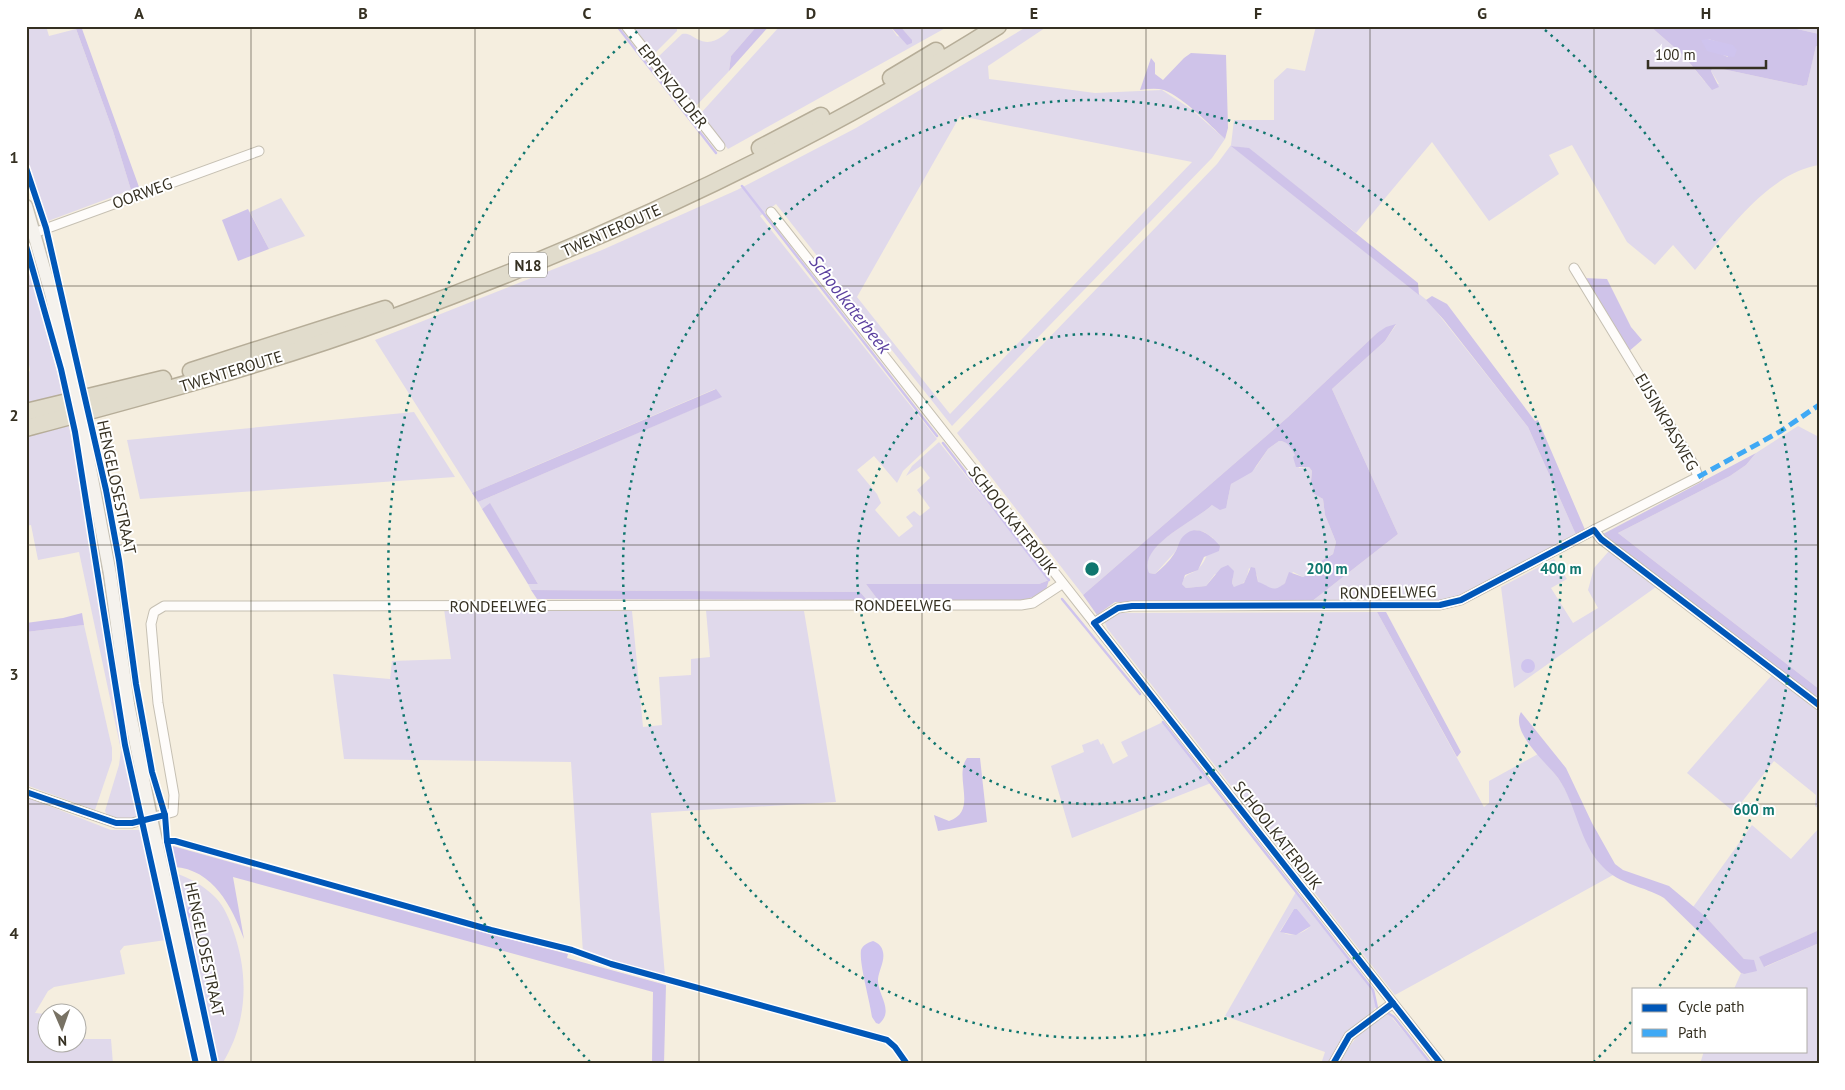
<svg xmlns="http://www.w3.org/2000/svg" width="1845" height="1090" font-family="'PT Sans',sans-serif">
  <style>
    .green { fill: #e0d9eb; fill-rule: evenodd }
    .forest { fill: #cfc3e9; fill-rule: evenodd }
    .water { fill: #cfc4ee }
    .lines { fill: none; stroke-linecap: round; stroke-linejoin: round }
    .stream { stroke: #cfc4ee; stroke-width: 2.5 }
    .street-casing { stroke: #c6c0b3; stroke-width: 11 }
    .secondary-casing { stroke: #c6c0b3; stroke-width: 15 }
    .highway-casing { stroke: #b6ad98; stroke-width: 19 }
    .street { stroke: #fefcfa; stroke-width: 9 }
    .secondary { stroke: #f5f2ed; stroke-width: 12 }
    .highway { stroke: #e1dccc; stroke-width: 16 }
    .secondary-bridge-casing { stroke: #c6c0b3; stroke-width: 15; stroke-linecap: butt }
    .secondary-bridge { stroke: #f5f2ed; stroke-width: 12 }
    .quiet { stroke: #3fa9f5; stroke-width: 5; stroke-dasharray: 10 5; stroke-linecap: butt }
    .cycleway-casing { stroke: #fff; stroke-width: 9 }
    .cycleway { stroke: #0057b8; stroke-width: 6 }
    .grid { fill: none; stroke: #353022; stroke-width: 1; stroke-opacity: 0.55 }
    .ring { fill: none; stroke: #0f766e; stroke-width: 2.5; stroke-dasharray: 2.5 5 }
    .labels { text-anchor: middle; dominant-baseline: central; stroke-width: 4; stroke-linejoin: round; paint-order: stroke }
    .shield { fill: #fff; stroke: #726e64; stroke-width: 1 }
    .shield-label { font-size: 15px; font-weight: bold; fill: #353022 }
    .street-label { font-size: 16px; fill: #353022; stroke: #fff }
    .water-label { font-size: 18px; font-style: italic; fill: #5b409f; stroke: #fff }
    .centre { fill: #0f766e; stroke: #fff; stroke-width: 2.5 }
    .ring-label { font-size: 15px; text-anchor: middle; font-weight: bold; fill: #0f766e; stroke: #fff; stroke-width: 4; stroke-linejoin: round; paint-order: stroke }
    .neatline { fill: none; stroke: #353022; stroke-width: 2 }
    .grid-label { font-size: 16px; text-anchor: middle; font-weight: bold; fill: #353022 }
  </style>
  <rect width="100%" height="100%" fill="#f5eedf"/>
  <!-- green -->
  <g class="green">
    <polygon points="26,26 46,26 49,36 76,29 113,131 131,190 48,221 26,159"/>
    <polygon points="633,26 677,26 677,31 654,54"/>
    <path d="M 733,26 L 757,26 L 731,56 L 729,71 L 696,106 L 657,58 L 682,34 C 689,33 691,36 697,39 C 712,47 723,37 733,26 Z"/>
    <polygon points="780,26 890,26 897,36 911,39 900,26 949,26 728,149 705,122 701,113"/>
    <path d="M 1028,26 L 1048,26 L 988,66 L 989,79 L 1095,93 L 1162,90 L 1191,109 L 1225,139 L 1212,158 L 952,426 L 776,204 L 760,216 L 937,439 L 903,471 L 897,483 L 874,456 L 857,470 L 877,494 L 881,503 L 875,510 L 899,537 L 913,526 L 906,517 L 914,511 L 920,516 L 930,508 L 917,490 L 930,478 L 921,466 L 906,476 L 912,466 L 939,442 L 1049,580 L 1039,584 L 866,584 L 878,600 L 867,600 L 860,592 L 531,590 L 528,584 L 538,584 L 490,504 L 482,509 L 478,502 L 721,397 L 715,389 L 472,493 L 375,340 L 602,250 L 737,190 L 856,128 ZM 960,116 L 1192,162 L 950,414 L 857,297 Z"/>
    <path d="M 1316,26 L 1650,26 L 1683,55 L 1705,82 L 1719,84 L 1711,71 L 1713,67 L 1803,86 L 1807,85 L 1816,45 L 1819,46 L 1819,165 C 1768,173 1726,233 1695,270 L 1673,245 L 1655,265 L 1627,242 L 1572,145 L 1549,155 L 1559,174 L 1489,221 L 1432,142 L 1356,233 L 1249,149 L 1232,146 L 1428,301 L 1528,427 L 1577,537 L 1458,599 L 1448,601 L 1311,602 L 1398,534 L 1332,389 L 1385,341 L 1396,325 L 1377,333 L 1288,417 L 1083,595 L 957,433 L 1217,164 L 1231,145 L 1234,120 L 1274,120 L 1274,80 L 1287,68 L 1305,71 Z"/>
    <polygon points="1784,26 1819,26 1819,34"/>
    <polygon points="281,198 305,236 269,249 250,212"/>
    <polygon points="26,258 59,379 63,399 26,408 26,379 30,370 26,347"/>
    <polygon points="414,412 455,477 140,499 127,440"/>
    <polygon points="68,421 73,447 76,449 119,723 139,815 139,818 123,822 108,816 105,811 119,765 121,750 79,552 38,560 31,525 26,526 26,432"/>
    <polygon points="1798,426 1819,437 1819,689 1618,533 1730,476 1746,465 1756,453"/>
    <path d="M 1279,441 C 1293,441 1296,457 1299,468 L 1309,467 L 1312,471 L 1311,481 L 1314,494 L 1323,499 L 1325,515 L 1336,542 L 1333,554 C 1318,560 1317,570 1303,577 L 1293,572 C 1288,579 1280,593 1269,589 C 1265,587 1263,584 1258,583 L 1257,575 L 1249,568 C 1247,577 1245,587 1234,587 L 1232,583 L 1233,578 L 1215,574 L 1206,586 L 1186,588 L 1182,584 C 1184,572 1193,575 1199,568 C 1206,561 1210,547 1213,538 L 1204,532 L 1196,530 L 1181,540 L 1175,552 L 1155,574 L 1148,573 C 1137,546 1197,520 1212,505 L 1216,506 L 1227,503 L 1231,484 L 1256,467 L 1268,449 Z"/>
    <polygon points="1609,551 1656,587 1514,688 1501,587 1554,559 1567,579 1551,588 1573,623 1598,608 1588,590 1594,568"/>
    <polygon points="444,609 632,611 643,727 662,725 659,677 691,675 691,659 710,657 706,610 804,611 836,802 651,813 665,976 583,953 571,762 344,759 333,674 390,679 392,661 451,659"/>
    <path d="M 1377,612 L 1484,807 L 1489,803 L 1489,781 L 1538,754 C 1548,766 1561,779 1568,795 C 1581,822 1587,856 1613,875 L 1395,995 L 1107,628 L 1104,620 L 1113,613 Z"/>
    <polygon points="84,625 112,748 112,760 95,810 26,785 26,632"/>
    <polygon points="1772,675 1819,712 1819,809 1815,806 1816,795 1774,761 1734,812 1687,773"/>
    <polygon points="1163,722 1211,783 1072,838 1051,766 1084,752 1082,745 1098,739 1101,745 1103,743 1113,764 1128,756 1121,742"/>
    <polygon points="26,797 111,830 142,830 166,940 124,946 120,951 125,974 54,987 48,991 35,1013 45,1014 45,1038 47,1039 48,1042 78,1042 78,1039 111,1039 113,1064 26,1064"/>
    <polygon points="1752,825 1791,859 1819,828 1819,930 1771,952 1765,967 1819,943 1819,1064 1700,1064 1704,1051 1806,1051 1806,989 1734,989 1741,973 1744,974 1744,959 1706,917 1693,907"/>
    <path d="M 175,873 C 190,878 203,885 215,897 C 224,906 229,918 233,930 C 249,975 248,1022 222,1064 L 218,1064 Z"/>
    <path d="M 1296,892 L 1373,990 L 1377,1005 L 1373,1011 L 1341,1040 L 1329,1064 L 1321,1064 L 1325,1052 L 1225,1016 ZM 1294,909 L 1297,909 L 1311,926 C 1302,934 1291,938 1280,931 Z"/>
    <path d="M 1388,1013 L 1431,1064 L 1339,1064 C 1346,1048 1370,1017 1388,1013 Z"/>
  </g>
  <!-- forest -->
  <g class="forest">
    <polygon points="75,26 81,26 139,187 131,190 113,131"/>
    <polygon points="757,26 769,26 729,71 731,56"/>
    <polygon points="890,26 900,26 912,40 912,43 907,45"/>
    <path d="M 1650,26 L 1784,26 L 1819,34 L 1819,46 L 1816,46 L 1807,85 L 1803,86 L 1713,67 L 1711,71 L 1719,87 L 1712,90 L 1683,55 ZM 1708,39 L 1718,42 L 1728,57 L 1716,52 Z"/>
    <path d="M 1191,53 L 1226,55 L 1228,128 L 1225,139 C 1209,124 1184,98 1164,90 C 1156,88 1148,89 1140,90 L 1151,58 L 1155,63 L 1155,74 L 1163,80 L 1184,58 Z"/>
    <polygon points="1231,146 1249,148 1418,283 1419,295"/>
    <polygon points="248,209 269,249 238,261 222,220"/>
    <polygon points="1583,278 1607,279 1631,327 1642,340 1628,352"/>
    <polygon points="1432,296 1447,304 1535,421 1538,420 1586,532 1577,537 1528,427 1444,320 1426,300"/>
    <path d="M 1396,324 L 1385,341 L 1332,389 L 1398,534 L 1311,602 L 1115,602 L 1097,615 L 1083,595 L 1288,417 L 1377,333 L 1386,327 ZM 1279,441 C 1288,441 1291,448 1295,455 L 1293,457 L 1296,467 L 1309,467 L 1312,471 L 1311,481 L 1314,494 L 1323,499 L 1325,515 L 1336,542 L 1333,554 L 1316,564 L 1314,571 L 1303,577 L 1289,572 L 1285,583 C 1272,594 1271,586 1258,582 L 1255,568 L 1251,567 L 1244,583 L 1234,587 L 1232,583 L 1234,571 L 1228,565 L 1221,568 L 1206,586 L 1186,588 L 1182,584 L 1185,575 L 1198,570 L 1204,557 L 1219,551 L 1220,546 C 1209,533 1194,522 1181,539 C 1178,544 1177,550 1174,554 C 1169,562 1162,568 1155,574 L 1149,573 C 1137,546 1197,520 1212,505 L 1220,510 L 1226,508 L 1231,484 L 1252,472 L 1268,449 Z"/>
    <polygon points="716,389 722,397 478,502 472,493"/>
    <polygon points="1756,453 1746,465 1730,476 1618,533 1819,689 1819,700 1603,534"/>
    <polygon points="490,503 538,584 528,584 482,509"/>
    <polygon points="1049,580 1046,590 1039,595 1024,600 878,600 866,584 1039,584"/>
    <polygon points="531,590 860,592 867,600 537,599"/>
    <polygon points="1377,612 1386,612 1461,752 1457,757"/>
    <polygon points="82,613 84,625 26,632 26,623 63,618"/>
    <path d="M 1521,712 L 1566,768 L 1592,823 L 1615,864 L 1623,870 L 1669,886 L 1706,917 L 1744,959 L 1754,960 L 1757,971 L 1744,974 L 1741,973 L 1664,898 C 1644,886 1620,885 1603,867 C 1579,843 1577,805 1558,778 C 1546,762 1510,732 1521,712 Z"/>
    <path d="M 967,758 L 980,758 L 987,822 L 938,831 L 934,815 L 949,821 C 979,811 953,777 967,758 Z"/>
    <path d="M 169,845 L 466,928 L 568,954 L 567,958 L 666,985 L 664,1064 L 652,1064 L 653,992 L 233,877 L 244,939 C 232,907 213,869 174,867 Z"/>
    <polygon points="1819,930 1819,943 1764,967 1759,957"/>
  </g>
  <!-- water -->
  <g class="water">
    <path d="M 1708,39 L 1733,45 L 1737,50 L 1734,57 C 1729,57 1713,53 1707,51 L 1701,40 Z"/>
    <circle cx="1528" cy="666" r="7"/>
    <circle cx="195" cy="912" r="8"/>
    <polygon points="1294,909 1297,909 1311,926 1296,935 1280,932"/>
    <path d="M 873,941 C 878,943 882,946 883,952 C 885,961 879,970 878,979 C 877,995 895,1010 879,1024 L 876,1023 L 872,1017 C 870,1001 859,964 861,950 C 863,945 867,943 873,941 Z"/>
  </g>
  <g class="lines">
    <!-- stream -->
    <g class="stream">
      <polyline points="617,26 716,153"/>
      <polyline points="742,186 937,436"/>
      <polyline points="943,443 1049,580"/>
      <polyline points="1062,599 1140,694"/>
      <polyline points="1163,722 1373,990 1377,1008"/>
      <polyline points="1384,1014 1388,1013 1394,1017 1431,1064"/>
    </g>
    <defs>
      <g id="street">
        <polyline points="626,26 720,146"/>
        <polyline points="771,212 1441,1064"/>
        <polyline points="34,233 259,151"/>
        <polyline points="1574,268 1694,465 1698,477 1594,530"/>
        <polyline points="1094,623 1118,608 1132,606 1440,605 1461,600 1594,530 1601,539 1819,705"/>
        <polyline points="26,792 116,823 132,823 173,812 174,795 158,703 151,624 154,612 164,606 1021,605 1033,603 1062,584"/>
        <polyline points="1333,1064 1349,1036 1393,1003"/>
      </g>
      <g id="secondary">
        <polyline points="26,206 51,293 73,386"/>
        <polyline points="83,431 110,574 128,704 151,818 205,1064"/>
      </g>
      <g id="highway">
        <polyline points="891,78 936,51"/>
        <polyline points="760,148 821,116"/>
        <polyline points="191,371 385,309"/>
        <polyline points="26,412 163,379"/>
        <path d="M 26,428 C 149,395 273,362 392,318 C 603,241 808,146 998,26"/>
      </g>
    </defs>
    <!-- street casing -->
    <use href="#street" class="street-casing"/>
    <!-- secondary casing -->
    <use href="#secondary" class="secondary-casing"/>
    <!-- highway casing -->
    <use href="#highway" class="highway-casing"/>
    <!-- street -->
    <use href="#street" class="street"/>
    <!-- secondary -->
    <use href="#secondary" class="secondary"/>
    <!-- highway -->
    <use href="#highway" class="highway"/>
    <defs>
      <polyline id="secondary-bridge" points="73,386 83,431"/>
    </defs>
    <!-- secondary-bridge casing -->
    <use href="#secondary-bridge" class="secondary-bridge-casing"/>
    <!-- secondary-bridge -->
    <use href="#secondary-bridge" class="secondary-bridge"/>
    <!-- quiet -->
    <polyline class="quiet" points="1698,477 1781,431 1819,405"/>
    <defs>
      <g id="cycleway">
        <polyline points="26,168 46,228 106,490 119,560 136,684 152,772 165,815 167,841 215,1064"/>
        <polyline points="26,246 61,369 75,432 125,745 196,1064"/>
        <polyline points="26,792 116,823 132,823 165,815"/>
        <polyline points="167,841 175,841 491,930 572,950 611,964 887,1040 895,1047 907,1064"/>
        <polyline points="1333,1064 1349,1036 1393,1003"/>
        <polyline points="1441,1064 1094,623 1118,608 1132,606 1440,605 1461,600 1594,530 1601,539 1819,705"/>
      </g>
    </defs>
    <!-- cycleway casing -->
    <use href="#cycleway" class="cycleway-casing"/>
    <!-- cycleway -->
    <use href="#cycleway" class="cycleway"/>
  </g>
  <!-- grid -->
  <path class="grid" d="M 251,26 L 251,1064M 475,26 L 475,1064M 699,26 L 699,1064M 922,26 L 922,1064M 1146,26 L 1146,1064M 1370,26 L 1370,1064M 1594,26 L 1594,1064M 26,286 L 1819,286M 26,545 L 1819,545M 26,804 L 1819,804"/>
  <!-- distance rings -->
  <g class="ring">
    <circle cx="1092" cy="569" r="235"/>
    <circle cx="1092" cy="569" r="469"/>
    <path d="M1631 1022A704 704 0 0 1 1594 1062M590 1062A704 704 0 0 1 639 30M1545 30A704 704 0 0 1 1658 988"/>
  </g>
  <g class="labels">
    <!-- shield labels -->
    <rect class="shield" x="509" y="252.5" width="38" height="25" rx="4"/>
    <g class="shield-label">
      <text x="528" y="265">N18</text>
    </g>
    <!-- street labels -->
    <g class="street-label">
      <text transform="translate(673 86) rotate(52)">EPPENZOLDER</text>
      <text transform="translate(142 193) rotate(-20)">OORWEG</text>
      <text transform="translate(611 230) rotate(-24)">TWENTEROUTE</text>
      <text transform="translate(231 371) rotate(-17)">TWENTEROUTE</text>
      <text transform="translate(1667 422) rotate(60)">EIJSINKPASWEG</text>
      <text transform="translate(117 487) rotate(78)">HENGELOSESTRAAT</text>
      <text transform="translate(1013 520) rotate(52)">SCHOOLKATERDIJK</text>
      <text transform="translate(1388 592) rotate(-1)">RONDEELWEG</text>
      <text x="903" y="605">RONDEELWEG</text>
      <text x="498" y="606">RONDEELWEG</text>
      <text transform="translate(1278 835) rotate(52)">SCHOOLKATERDIJK</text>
      <text transform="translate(205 949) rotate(78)">HENGELOSESTRAAT</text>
    </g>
    <!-- water labels -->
    <g class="water-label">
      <text transform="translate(850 304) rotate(52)">Schoolkaterbeek</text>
    </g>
  </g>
  <circle cx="1092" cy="569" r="8" class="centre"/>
  <g class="ring-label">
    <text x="1327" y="574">200 m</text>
    <text x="1561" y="574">400 m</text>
    <text x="1754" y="815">600 m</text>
  </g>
  <!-- border -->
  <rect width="1845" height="1090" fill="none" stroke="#ffffff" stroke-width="55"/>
  <!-- legend -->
  <rect x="1632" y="988" width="175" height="65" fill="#ffffff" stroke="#aeaca7"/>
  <rect x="1642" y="1004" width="25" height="8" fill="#0057b8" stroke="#aeaca7"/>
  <text x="1678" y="1012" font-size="15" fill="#353022">Cycle path</text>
  <rect x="1642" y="1029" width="25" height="8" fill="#3fa9f5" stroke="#aeaca7"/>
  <text x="1678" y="1038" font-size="15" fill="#353022">Path</text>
  <!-- north arrow -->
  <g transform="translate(62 1028) rotate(178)"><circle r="24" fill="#ffffff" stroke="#aeaca7"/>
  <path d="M0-4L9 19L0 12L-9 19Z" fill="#787264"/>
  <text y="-8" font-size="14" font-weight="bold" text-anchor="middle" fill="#353022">N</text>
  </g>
  <!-- scale -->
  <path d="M1648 60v8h118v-8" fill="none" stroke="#353022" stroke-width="2.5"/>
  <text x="1655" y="60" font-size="15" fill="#353022" stroke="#ffffff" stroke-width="4" paint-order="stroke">100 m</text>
  <rect x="28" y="28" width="1790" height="1034" class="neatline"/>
  <g class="grid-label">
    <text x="139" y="19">A</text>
    <text x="363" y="19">B</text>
    <text x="587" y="19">C</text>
    <text x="811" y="19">D</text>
    <text x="1034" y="19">E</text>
    <text x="1258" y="19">F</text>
    <text x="1482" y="19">G</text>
    <text x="1706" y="19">H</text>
    <text x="14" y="163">1</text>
    <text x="14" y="421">2</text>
    <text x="14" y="680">3</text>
    <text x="14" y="939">4</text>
  </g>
</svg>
